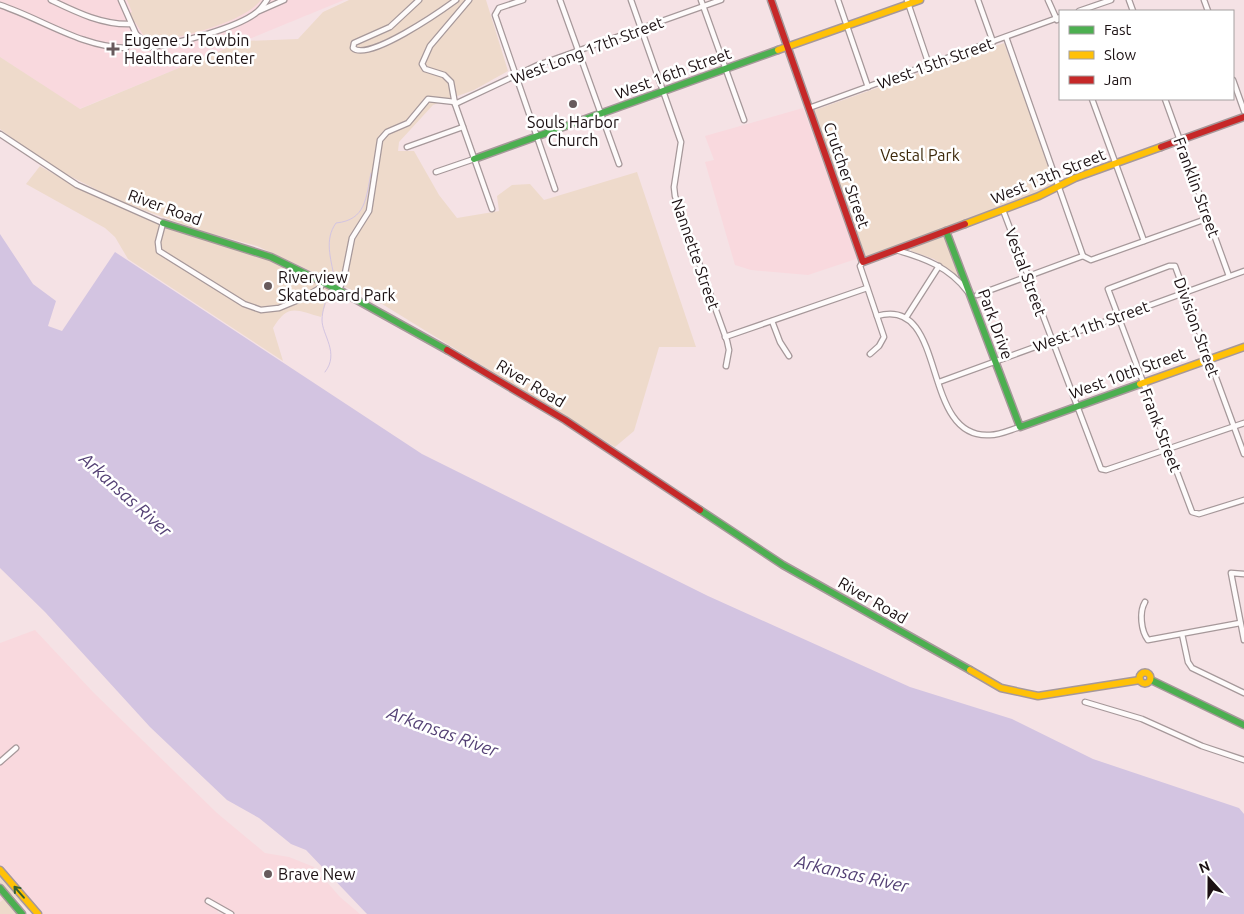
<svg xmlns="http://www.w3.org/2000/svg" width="1244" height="914" font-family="Ubuntu,sans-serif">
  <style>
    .built { fill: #f9d9de }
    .green { fill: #eedacb }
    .water { fill: #d3c4e1 }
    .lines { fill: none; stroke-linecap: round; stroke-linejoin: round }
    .stream { stroke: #d3c4e1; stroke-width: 1 }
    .street-casing { stroke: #a6989a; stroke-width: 7 }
    .fast-casing { stroke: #a6989a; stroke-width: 9 }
    .slow-casing { stroke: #a6989a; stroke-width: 9 }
    .jam-casing { stroke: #a6989a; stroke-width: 9 }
    .street { stroke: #fefbfb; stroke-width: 4.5 }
    .fast { stroke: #4caf50; stroke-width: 6 }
    .slow { stroke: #ffc107; stroke-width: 6 }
    .jam { stroke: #c62828; stroke-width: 6 }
    .oneway { stroke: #346031 }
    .poi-dot { fill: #675a5c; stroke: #fff; stroke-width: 2 }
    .labels { text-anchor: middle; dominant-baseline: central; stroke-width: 5; stroke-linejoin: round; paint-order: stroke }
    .poi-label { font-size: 16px; fill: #1b1012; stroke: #fff; text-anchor: start }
    .street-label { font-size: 16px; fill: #1b1012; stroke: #fff }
    .park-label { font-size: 16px; fill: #3c290a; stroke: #fff }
    .water-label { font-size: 18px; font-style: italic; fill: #544175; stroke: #fff }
  </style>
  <rect width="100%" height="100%" fill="#f5e2e5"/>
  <!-- built -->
  <g class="built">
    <polygon points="0,0 344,0 79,109 0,57"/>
    <polygon points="803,108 859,258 808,275 751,270 735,265 705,162 714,160 705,136"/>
    <polygon points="35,630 93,692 217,813 265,853 289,857 314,867 340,897 360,914 236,914 223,907 217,912 221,914 42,914 18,887 0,902 0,643"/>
  </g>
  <!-- green -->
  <g class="green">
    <path d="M 127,0 L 261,0 C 243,23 183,37 154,41 L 146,39 L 135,22 L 133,23 L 129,14 L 132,12 Z"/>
    <polygon points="349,0 486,0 508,71 474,90 433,105 399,142 398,151 414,151 439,195 457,218 499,211 497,196 512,185 530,184 544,200 637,172 696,347 659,347 634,431 615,447 382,304 257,246 205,232 123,203 48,165 0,129 0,57 80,109 244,41 298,39 323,12"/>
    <polygon points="1004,43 1056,184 1036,195 866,258 812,111"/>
    <path d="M 40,166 C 87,194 137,216 189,234 C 213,243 239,247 262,256 C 286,265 309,277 331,290 L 321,317 C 296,310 288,303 273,328 L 283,361 L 128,259 L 115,237 L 105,228 L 26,184 Z"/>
    <polygon points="941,235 946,239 958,276 934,259 911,251 910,247"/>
    <polygon points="0,874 27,905 29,911 0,883"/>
    <polygon points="5,898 19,914 0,914 0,902"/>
  </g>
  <!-- water -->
  <polygon class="water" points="0,234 33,284 56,301 48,326 62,331 115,252 422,454 708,596 910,687 1012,719 1093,759 1239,808 1244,814 1244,914 367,914 306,850 291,844 259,818 227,800 150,727 45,612 0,568"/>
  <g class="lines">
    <!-- stream -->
    <g class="stream">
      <path d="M 332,280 L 334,277 C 331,258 324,240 336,223 C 366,220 366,198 371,173"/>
      <path d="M 325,372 C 340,353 322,335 322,320 C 322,311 326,301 328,293"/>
    </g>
    <defs>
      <g id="street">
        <path d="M 51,0 C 76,12 102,25 131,24"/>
        <path d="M 121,0 L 136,34 L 150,47 C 176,44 238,28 257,12 C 261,9 264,4 267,0"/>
        <path d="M 419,0 L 390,27 L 354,43 L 353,48 C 368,62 441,11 456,0"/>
        <polyline points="469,0 430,46 422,64 425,69 444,75 451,82 455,104 492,209"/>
        <polyline points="523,0 499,8 495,15 555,189"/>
        <polyline points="560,0 619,164"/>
        <polyline points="631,0 681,142 674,187 675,196 727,341 729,350 726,366"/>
        <polyline points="701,0 744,120"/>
        <polyline points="838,0 868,87"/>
        <polyline points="907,0 929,65"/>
        <polyline points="978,0 993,42"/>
        <polyline points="1048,0 1057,20"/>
        <polyline points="1129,0 1133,11"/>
        <polyline points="1204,0 1208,11"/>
        <path d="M 0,5 C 42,19 81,47 126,48 L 136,34"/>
        <polyline points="259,11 284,0"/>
        <polyline points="1079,11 1111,0"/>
        <polyline points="1006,37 1083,256"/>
        <polyline points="1233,80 1244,111"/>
        <polyline points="1092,99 1144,241"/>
        <polyline points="1165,99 1229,276"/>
        <polyline points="455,104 538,65 721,0"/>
        <polyline points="809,108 1060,17"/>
        <polyline points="0,134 77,185 163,223 158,242 159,251 244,304 261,310 279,308 303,298 320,288 323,282"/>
        <polyline points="407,147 463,127"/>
        <polyline points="436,172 474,159"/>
        <polyline points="1003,210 1101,469 1106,470 1244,423"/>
        <path d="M 896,250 C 924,258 949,267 967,291"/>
        <polyline points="1083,256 1091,260 1209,218"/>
        <polyline points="863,262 860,266 884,337 879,346 870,354"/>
        <polyline points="339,290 344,278 352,238 369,211 380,140 387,132 408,123 428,99 455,102"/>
        <polyline points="977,295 1083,256"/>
        <path d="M 877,316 C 949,295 919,440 990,435 C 1000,435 1010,430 1020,427"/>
        <polyline points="907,316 939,266"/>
        <polyline points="772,321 780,342 789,356"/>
        <polyline points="725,337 867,288"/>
        <polyline points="939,382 1244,271"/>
        <polyline points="1244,454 1175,266 1169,266 1108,289 1192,512 1199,514 1244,500"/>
        <polyline points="1244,574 1231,573 1244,640"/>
        <path d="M 1145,602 C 1139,612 1141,631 1148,640 L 1240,623"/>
        <polyline points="1182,634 1188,662 1192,668 1244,693"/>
        <polyline points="1085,702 1142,719 1202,746 1244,760"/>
        <polyline points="0,762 16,748"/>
        <polyline points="208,901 231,914"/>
      </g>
      <g id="fast">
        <polyline points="474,159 778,50"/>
        <polyline points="163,223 271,257 339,290 447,350"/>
        <polyline points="946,231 1020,427 1140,384"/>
        <polyline points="700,510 783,565 970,670"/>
        <polyline points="1151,680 1244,725"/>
        <polyline points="0,888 22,914"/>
      </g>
      <g id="slow">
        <polyline points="778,50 920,0"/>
        <polyline points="965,224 1039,196 1075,178 1161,147"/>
        <polyline points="1140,384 1244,347"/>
        <polyline points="970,670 1001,688 1038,696 1140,680"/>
        <circle cx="1145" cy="678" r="5.5"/>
        <polyline points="0,870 38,914"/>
      </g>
      <g id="jam">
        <polyline points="771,0 863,262 965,224"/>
        <polyline points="1161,147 1244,117"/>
        <polyline points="447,350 565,420 700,510"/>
      </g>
    </defs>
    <!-- street casing -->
    <use href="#street" class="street-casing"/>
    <!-- fast casing -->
    <use href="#fast" class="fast-casing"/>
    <!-- slow casing -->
    <use href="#slow" class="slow-casing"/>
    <!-- jam casing -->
    <use href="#jam" class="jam-casing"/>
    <!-- street -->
    <use href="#street" class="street"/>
    <!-- fast -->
    <use href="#fast" class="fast"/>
    <!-- slow -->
    <use href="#slow" class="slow"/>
    <!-- jam -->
    <use href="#jam" class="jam"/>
  </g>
  <!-- one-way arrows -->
  <defs><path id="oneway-shaft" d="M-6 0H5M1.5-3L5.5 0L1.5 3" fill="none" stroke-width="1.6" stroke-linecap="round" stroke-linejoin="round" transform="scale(1.25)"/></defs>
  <use class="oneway" href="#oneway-shaft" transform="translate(19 892) rotate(-131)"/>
  <!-- markers -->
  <g class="poi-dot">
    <path d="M110.5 41.5h5v5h5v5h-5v5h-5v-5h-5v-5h5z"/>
    <circle cx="573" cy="104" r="5"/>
    <circle cx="268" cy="286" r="5"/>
    <circle cx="268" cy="874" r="5"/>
  </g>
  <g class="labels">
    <!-- poi labels -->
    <g class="poi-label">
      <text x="124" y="40">Eugene J. Towbin<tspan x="124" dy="18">Healthcare Center</tspan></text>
      <text x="573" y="122" text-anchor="middle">Souls Harbor<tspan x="573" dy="18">Church</tspan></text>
      <text x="278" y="277">Riverview<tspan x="278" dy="18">Skateboard Park</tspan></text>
      <text x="278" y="874">Brave New</text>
    </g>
    <!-- street labels -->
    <g class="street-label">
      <text transform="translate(587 50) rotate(-21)">West Long 17th Street</text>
      <text transform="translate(935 63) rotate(-20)">West 15th Street</text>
      <text transform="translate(673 73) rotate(-20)">West 16th Street</text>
      <text transform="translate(847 175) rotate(71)">Crutcher Street</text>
      <text transform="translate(1048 176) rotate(-22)">West 13th Street</text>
      <text transform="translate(1197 187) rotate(70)">Franklin Street</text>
      <text transform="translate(165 207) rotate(20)">River Road</text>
      <text transform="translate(696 254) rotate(71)">Nannette Street</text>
      <text transform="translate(1026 272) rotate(70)">Vestal Street</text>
      <text transform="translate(996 324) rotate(70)">Park Drive</text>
      <text transform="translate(1091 326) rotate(-20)">West 11th Street</text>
      <text transform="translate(1197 327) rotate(70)">Division Street</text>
      <text transform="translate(1127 373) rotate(-20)">West 10th Street</text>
      <text transform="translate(531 383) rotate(31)">River Road</text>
      <text transform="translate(1161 430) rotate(69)">Frank Street</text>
      <text transform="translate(873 600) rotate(30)">River Road</text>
    </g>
    <!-- park labels -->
    <g class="park-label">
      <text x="920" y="155">Vestal Park</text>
    </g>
    <!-- water labels -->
    <g class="water-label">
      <text transform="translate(126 494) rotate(42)">Arkansas River</text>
      <text transform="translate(443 731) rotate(20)">Arkansas River</text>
      <text transform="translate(852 873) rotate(13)">Arkansas River</text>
    </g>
  </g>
  <!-- legend -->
  <rect x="1059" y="10" width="175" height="90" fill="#ffffff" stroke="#a49fa0"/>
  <rect x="1069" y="26" width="25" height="8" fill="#4caf50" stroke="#a49fa0"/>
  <text x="1104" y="35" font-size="15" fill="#1b1012">Fast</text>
  <rect x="1069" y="51" width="25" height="8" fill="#ffc107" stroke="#a49fa0"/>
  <text x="1104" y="60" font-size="15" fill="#1b1012">Slow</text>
  <rect x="1069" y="76" width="25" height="8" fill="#c62828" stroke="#a49fa0"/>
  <text x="1104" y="85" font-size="15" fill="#1b1012">Jam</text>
  <!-- north arrow -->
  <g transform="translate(1209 879) rotate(339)" stroke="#ffffff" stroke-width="4" paint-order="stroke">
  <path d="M0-4L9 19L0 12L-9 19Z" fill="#1b1012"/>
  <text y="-8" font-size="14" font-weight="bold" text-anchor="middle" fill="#1b1012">N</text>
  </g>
</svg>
